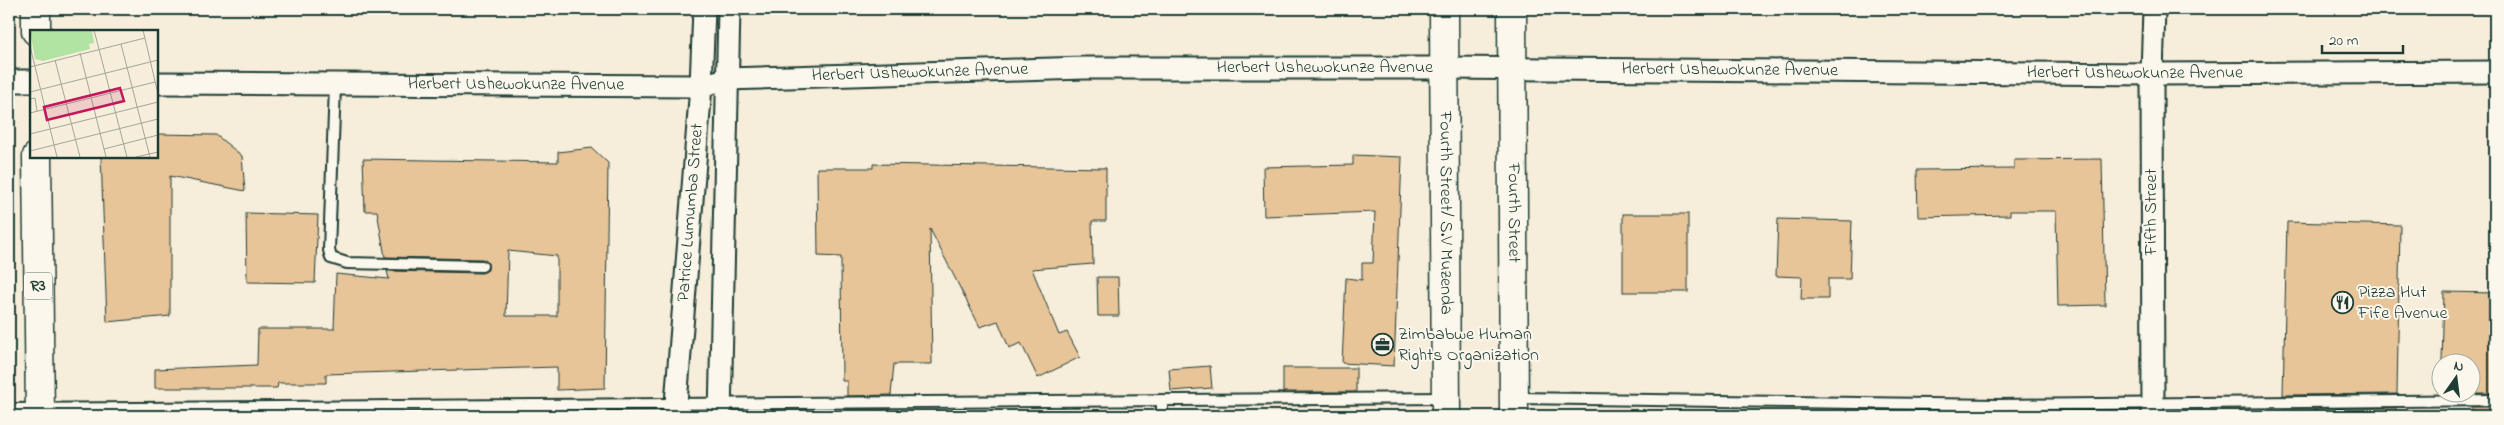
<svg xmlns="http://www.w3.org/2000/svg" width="2504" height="425" font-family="'Indie Flower',sans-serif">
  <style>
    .building { fill: #e8c499; stroke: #1f3d34; fill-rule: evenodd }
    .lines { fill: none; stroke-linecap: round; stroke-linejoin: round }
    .lane-casing { stroke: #1f3d34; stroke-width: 14 }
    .street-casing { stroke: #1f3d34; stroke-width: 25 }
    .secondary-casing { stroke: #1f3d34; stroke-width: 31 }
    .highway-casing { stroke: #1f3d34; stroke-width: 31 }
    .lane { stroke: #fbf7ec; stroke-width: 10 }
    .street { stroke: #fbf7ec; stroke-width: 21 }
    .secondary { stroke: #fbf7ec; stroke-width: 28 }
    .highway { stroke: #fbf7ec; stroke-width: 28 }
    .labels { text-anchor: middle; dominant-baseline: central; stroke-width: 4; stroke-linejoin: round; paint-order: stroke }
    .shield { fill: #fbf7ec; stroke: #61756b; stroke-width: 1 }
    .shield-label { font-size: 16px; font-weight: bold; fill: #1f3d34 }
    .street-label { font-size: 18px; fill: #1f3d34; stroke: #fbf7ec }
    .poi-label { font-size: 18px; fill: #1f3d34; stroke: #fbf7ec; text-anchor: start }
    .inset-road { fill: none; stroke: #a1a798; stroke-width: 1 }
    .view { fill: #c2185b; fill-opacity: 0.15; stroke: #c2185b; stroke-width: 2.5 }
    .inset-edge { fill: none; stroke: #1f3d34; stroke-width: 2.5 }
  </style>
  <rect width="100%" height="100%" fill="#f7eddb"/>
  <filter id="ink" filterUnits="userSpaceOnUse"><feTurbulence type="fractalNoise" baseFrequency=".02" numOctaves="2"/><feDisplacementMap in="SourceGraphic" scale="10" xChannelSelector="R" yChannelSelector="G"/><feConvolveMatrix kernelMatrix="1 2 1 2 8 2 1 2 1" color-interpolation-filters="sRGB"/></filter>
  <g filter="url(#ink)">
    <!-- building -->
    <g class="building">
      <polygon points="156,134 216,135 242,156 245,191 170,176 170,316 107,322 101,156 156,156"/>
      <path d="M 592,148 L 608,163 L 605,388 L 557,390 L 557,367 L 326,374 L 326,383 L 278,383 L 277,388 L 155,388 L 155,369 L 257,365 L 258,329 L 334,329 L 336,274 L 389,279 L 387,271 L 482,273 L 488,270 L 488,263 L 482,259 L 385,257 L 377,211 L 365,211 L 363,159 L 558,162 L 558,152 ZM 508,251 L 557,256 L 557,316 L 506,316 Z"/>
      <polygon points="1353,155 1402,157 1394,366 1342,363 1346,278 1362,280 1362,263 1373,263 1375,212 1264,216 1263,167 1353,165"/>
      <polygon points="2102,159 2105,305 2058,306 2056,211 2010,211 2010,215 1918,217 1917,170 2014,169 2014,160"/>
      <polygon points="873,164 1106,168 1106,221 1092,221 1093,264 1032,269 1059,335 1067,332 1080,357 1038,378 1021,343 1009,348 998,321 980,327 930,229 932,364 894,364 891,395 847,396 847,381 842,381 841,257 818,256 817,168 873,168"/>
      <polygon points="246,213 318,215 315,283 247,282"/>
      <rect x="1623" y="214" width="65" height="78"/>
      <polygon points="1778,219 1852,221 1850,279 1828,279 1828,299 1801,299 1802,277 1776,276"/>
      <polygon points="2287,222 2400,225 2397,394 2283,395"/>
      <polygon points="1097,277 1118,277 1119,316 1098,316"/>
      <polygon points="2444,292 2495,293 2495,393 2472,393 2472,362 2442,362"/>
      <polygon points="1210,366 1212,388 1171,391 1169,369"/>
      <rect x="1283" y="368" width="73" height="24"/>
      <rect x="2472" y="407" width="23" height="9"/>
      <polygon points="2396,408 2396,416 2283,416 2283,409"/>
      <rect x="847" y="409" width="43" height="7"/>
    </g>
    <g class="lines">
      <defs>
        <g id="lane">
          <polyline points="335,86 329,250 331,258 347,263 482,266"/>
          <polyline points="1514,398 1998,405 2495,400"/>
          <polyline points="1162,401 1162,416"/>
          <polyline points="9,409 1445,398"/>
        </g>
        <g id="street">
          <polyline points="9,81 31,81"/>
          <path id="s1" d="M 156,83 L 701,86 L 726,79 L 1085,68 L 1444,68 L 2152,74 L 2495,72"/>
          <path id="s2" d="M 675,416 L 701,86 L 704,9"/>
          <polyline points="720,416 729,9"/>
          <polyline points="2153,416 2152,74 2154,9"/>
        </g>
        <g id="secondary">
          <path id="s3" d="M 1444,9 L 1446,416"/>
          <path id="s4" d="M 1512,9 L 1514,416"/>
        </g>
        <g id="highway">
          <polyline points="36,9 36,31"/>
          <polyline points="37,156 40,416"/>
        </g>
      </defs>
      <!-- lane casing -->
      <use href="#lane" class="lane-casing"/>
      <!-- street casing -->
      <use href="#street" class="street-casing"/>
      <!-- secondary casing -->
      <use href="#secondary" class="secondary-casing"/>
      <!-- highway casing -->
      <use href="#highway" class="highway-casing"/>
      <!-- lane -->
      <use href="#lane" class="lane"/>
      <!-- street -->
      <use href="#street" class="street"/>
      <!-- secondary -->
      <use href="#secondary" class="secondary"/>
      <!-- highway -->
      <use href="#highway" class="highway"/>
    </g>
  </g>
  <!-- icons -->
  <defs>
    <symbol id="restaurant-ring" viewBox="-11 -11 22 22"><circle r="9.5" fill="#fbf7ec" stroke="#1f3d34" stroke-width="1.5"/><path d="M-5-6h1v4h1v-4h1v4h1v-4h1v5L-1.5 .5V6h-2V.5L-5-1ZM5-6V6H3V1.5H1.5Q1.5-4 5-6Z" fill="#1f3d34"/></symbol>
    <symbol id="office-ring" viewBox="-11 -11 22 22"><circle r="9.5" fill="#fbf7ec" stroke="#1f3d34" stroke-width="1.5"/><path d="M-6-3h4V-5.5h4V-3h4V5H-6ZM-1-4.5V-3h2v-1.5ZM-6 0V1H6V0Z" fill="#1f3d34"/></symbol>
  </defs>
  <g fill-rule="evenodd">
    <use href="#restaurant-ring" x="2330" y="290" width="25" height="25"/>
    <use href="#office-ring" x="1370" y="332" width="25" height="25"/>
  </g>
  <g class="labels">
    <!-- shield labels -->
    <rect class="shield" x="24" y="272.5" width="28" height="27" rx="4"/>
    <g class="shield-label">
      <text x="38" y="286">R3</text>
    </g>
    <!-- street labels -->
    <g class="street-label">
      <text stroke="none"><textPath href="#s1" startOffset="1170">Herbert Ushewokunze Avenue</textPath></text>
      <text stroke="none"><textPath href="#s1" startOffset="1575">Herbert Ushewokunze Avenue</textPath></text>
      <text stroke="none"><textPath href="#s1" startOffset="765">Herbert Ushewokunze Avenue</textPath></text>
      <text stroke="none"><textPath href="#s1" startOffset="1980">Herbert Ushewokunze Avenue</textPath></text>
      <text stroke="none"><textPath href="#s1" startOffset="360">Herbert Ushewokunze Avenue</textPath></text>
      <text stroke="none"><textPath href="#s3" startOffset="204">Fourth Street/ S.V Muzenda</textPath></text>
      <text stroke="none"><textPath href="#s4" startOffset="204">Fourth Street</textPath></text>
      <text transform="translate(2152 212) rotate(-90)">Fifth Street</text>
      <text stroke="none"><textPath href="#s2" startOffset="204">Patrice Lumumba Street</textPath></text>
    </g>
    <!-- poi labels -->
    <g class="poi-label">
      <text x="2358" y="293">Pizza Hut<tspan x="2358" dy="21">Fife Avenue</tspan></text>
      <text x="1398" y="335">Zimbabwe Human<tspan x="1398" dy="21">Rights Organization</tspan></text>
    </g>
  </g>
  <!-- overview -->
  <g transform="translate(30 30)">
    <rect width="128" height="128" fill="#f7eddb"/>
    <path d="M 0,0 L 62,0 L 64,13 L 59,14 L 60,19 L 13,31 L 5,29 Z" fill="#b1e3a3"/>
    <path class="inset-road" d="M 64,0 L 97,127M 113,0 L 128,64M 91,14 L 120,127M 0,16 L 27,127M 50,23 L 76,127M 25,30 L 50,127M 0,37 L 115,8M 0,62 L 128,30M 0,69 L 5,68 L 7,81M 0,83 L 125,52M 0,104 L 128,72M 74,119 L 128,105M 0,121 L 128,89M 106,127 L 128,122"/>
    <path class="view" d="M 90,58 L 94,71 L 17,90 L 14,77 Z"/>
    <rect width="128" height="128" class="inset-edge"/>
  </g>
  <!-- margin -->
  <rect width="2504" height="425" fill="none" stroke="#fbf7ec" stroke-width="30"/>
  <rect x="15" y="15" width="2474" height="395" fill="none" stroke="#1f3d34" stroke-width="2" filter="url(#ink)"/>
  <!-- north arrow -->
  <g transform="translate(2456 378) rotate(14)"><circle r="24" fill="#fbf7ec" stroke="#a3ada2"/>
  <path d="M0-4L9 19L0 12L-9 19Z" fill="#1f3d34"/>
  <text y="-8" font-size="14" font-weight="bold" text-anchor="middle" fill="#1f3d34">N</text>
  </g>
  <!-- scale -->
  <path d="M2322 45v8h81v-8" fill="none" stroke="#1f3d34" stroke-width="2.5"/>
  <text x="2329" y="45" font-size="15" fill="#1f3d34" stroke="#fbf7ec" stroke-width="4" paint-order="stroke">20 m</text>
</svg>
